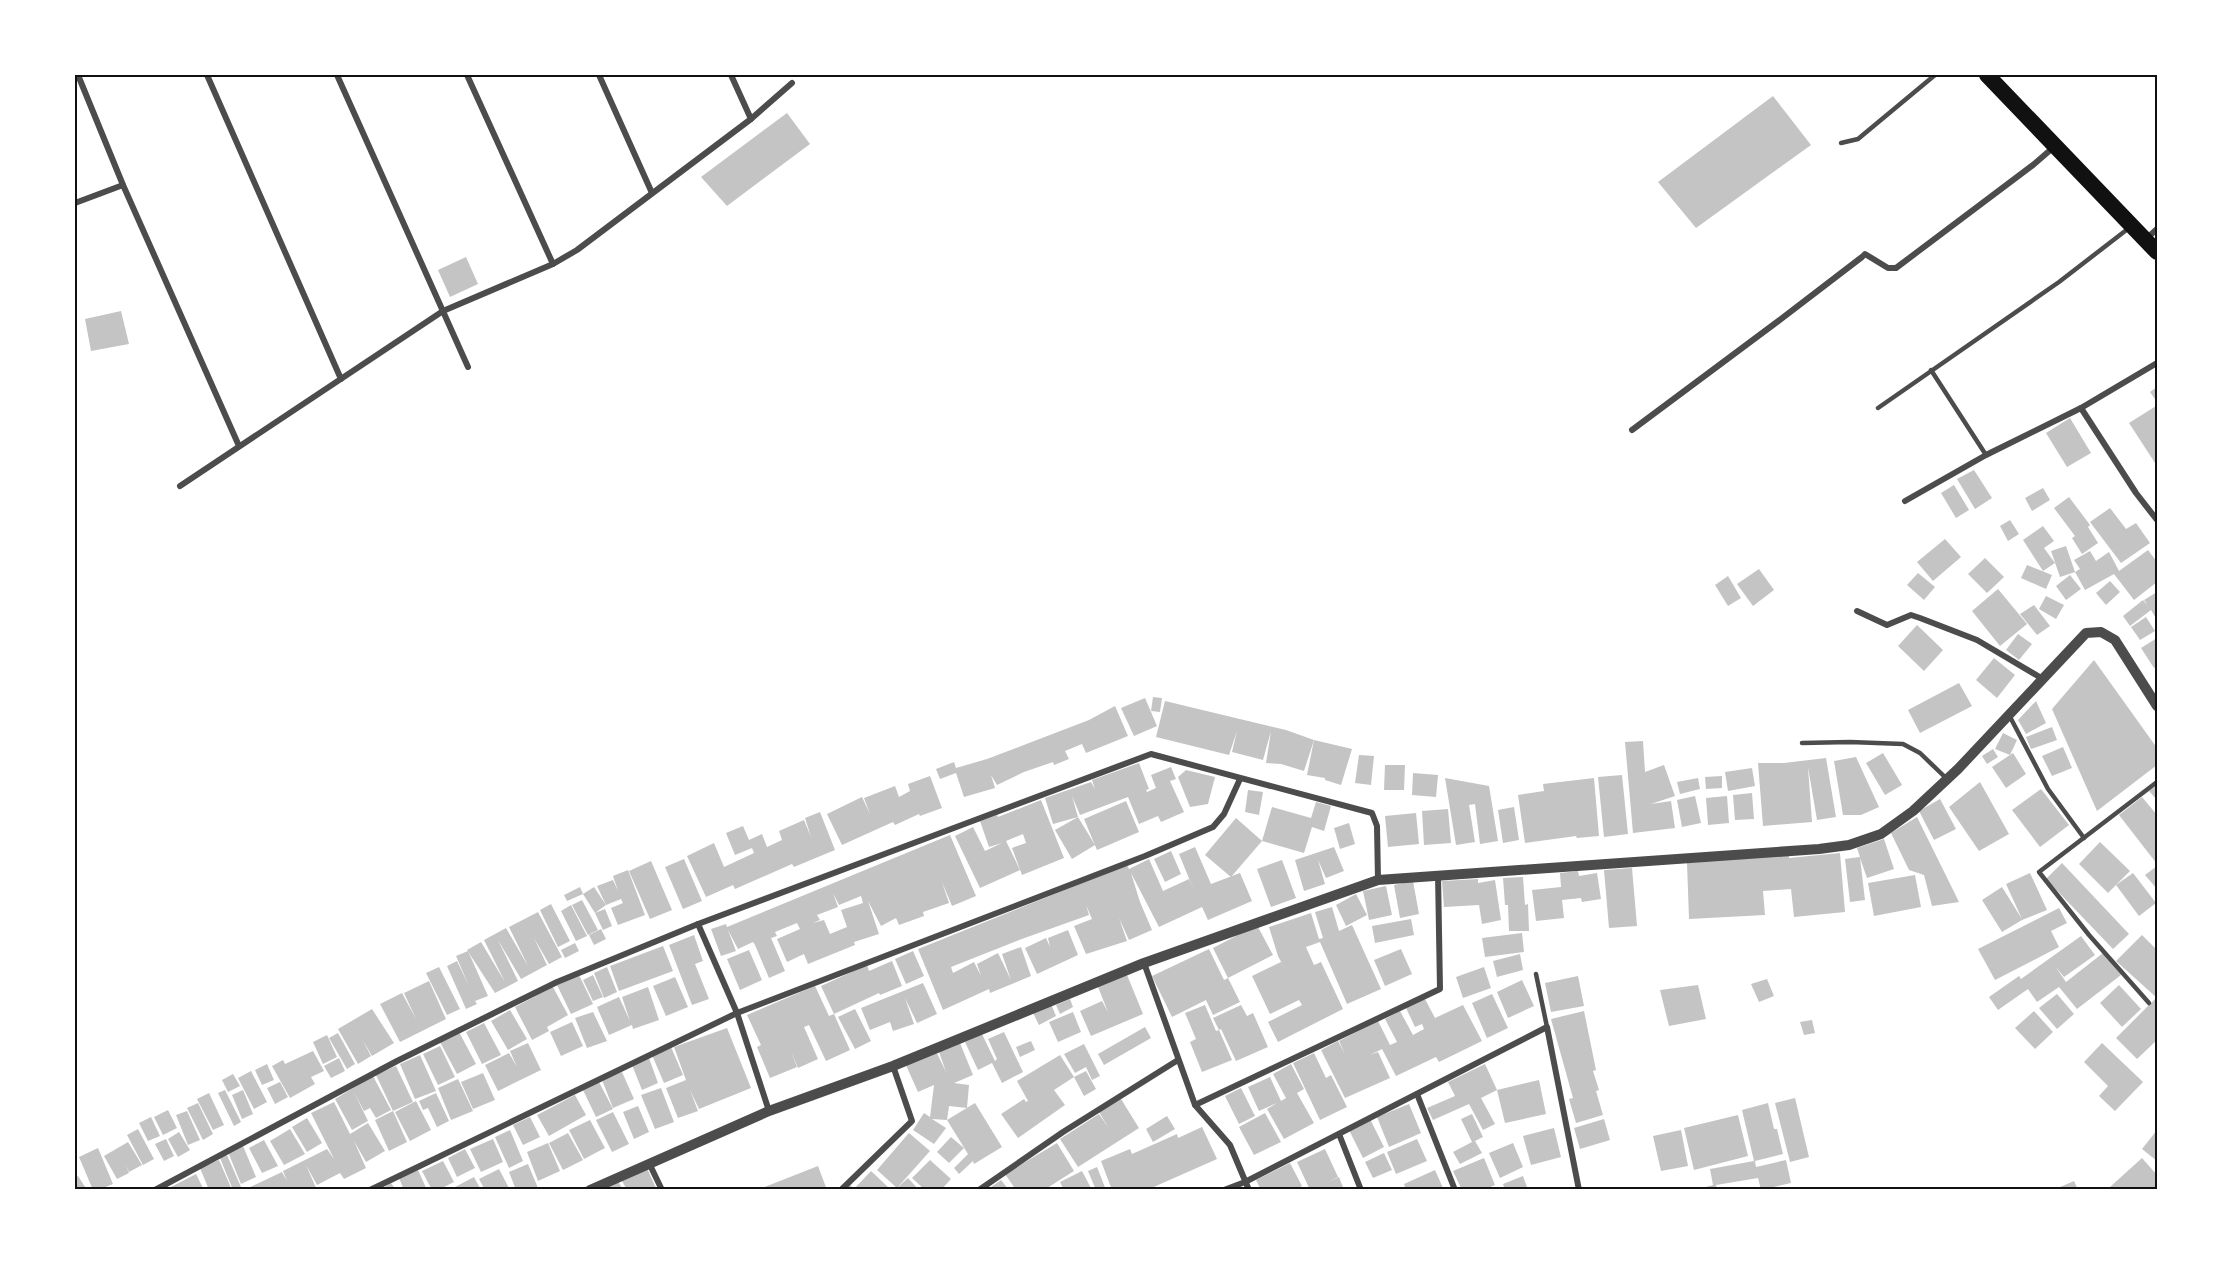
<svg xmlns="http://www.w3.org/2000/svg" width="2232" height="1265" font-family="Poppins,sans-serif">
  <style>
    .building { fill: #c4c4c4; fill-rule: evenodd }
    .lines { fill: none; stroke-linecap: round; stroke-linejoin: round }
    .service { stroke: #4c4c4c; stroke-width: 4.5 }
    .minor { stroke: #4c4c4c; stroke-width: 6 }
    .tertiary { stroke: #4c4c4c; stroke-width: 10 }
    .trunk { stroke: #111; stroke-width: 16 }
    .neatline { fill: none; stroke: #111; stroke-width: 2 }
  </style>
  <rect width="100%" height="100%" fill="#fff"/>
  <!-- building -->
  <g class="building">
    <polygon points="1773,96 1811,145 1696,228 1658,182"/>
    <polygon points="787,113 810,144 727,206 701,177"/>
    <polygon points="466,257 478,284 450,297 438,270"/>
    <polygon points="121,311 129,344 91,351 85,319"/>
    <polygon points="2157,387 2157,402 2150,392"/>
    <polygon points="2156,406 2157,407 2157,466 2129,423"/>
    <polygon points="2070,418 2091,453 2067,467 2046,433"/>
    <polygon points="1974,470 1992,498 1975,509 1957,479"/>
    <polygon points="1954,485 1969,510 1956,518 1941,493"/>
    <polygon points="2043,488 2050,500 2032,511 2025,498"/>
    <polygon points="2069,497 2090,525 2088,527 2098,543 2082,554 2072,538 2075,536 2054,508"/>
    <polygon points="2110,508 2126,529 2136,523 2150,543 2121,563 2090,522"/>
    <polygon points="2010,520 2019,534 2008,541 2000,526"/>
    <polygon points="2043,526 2054,541 2044,548 2055,563 2043,571 2023,540"/>
    <polygon points="1945,539 1961,557 1933,581 1917,562"/>
    <polygon points="2066,546 2075,572 2080,569 2074,560 2090,551 2096,561 2109,552 2119,571 2148,550 2157,562 2157,582 2134,600 2114,574 2085,590 2075,572 2060,577 2051,551"/>
    <polygon points="1985,558 2004,577 1987,593 1968,574"/>
    <polygon points="2027,565 2052,575 2046,589 2021,578"/>
    <polygon points="1759,569 1774,590 1753,606 1737,584"/>
    <polygon points="1918,573 1935,587 1924,600 1907,585"/>
    <polygon points="2070,575 2081,589 2066,600 2056,586"/>
    <polygon points="1728,576 1741,598 1728,606 1715,585"/>
    <polygon points="2110,581 2120,592 2106,605 2096,593"/>
    <polygon points="1998,589 2027,624 2000,646 1972,611"/>
    <polygon points="2157,592 2157,620 2151,610 2130,626 2123,616 2143,600 2148,606 2144,600"/>
    <polygon points="2046,596 2064,605 2056,619 2039,609"/>
    <polygon points="2034,605 2050,626 2037,635 2020,614"/>
    <polygon points="2146,617 2155,631 2140,640 2131,627"/>
    <polygon points="1917,625 1943,650 1924,671 1898,646"/>
    <polygon points="2018,634 2032,644 2019,660 2006,650"/>
    <polygon points="2157,638 2157,666 2154,668 2141,648"/>
    <polygon points="1994,658 2015,675 1997,698 1976,680"/>
    <polygon points="2094,660 2157,748 2157,765 2097,811 2052,709"/>
    <polygon points="1959,683 1972,706 1920,733 1908,710"/>
    <polygon points="1153,697 1162,698 1160,712 1151,711"/>
    <polygon points="1145,698 1157,726 1134,736 1121,708"/>
    <polygon points="1165,701 1286,730 1314,740 1304,771 1281,764 1266,763 1271,731 1263,760 1232,752 1237,731 1229,755 1156,737"/>
    <polygon points="2036,701 2046,723 2026,734 2018,720"/>
    <polygon points="1115,706 1128,736 1086,753 1082,744 1065,751 1069,759 1054,765 1053,762 1024,772 997,785 991,775 995,788 964,797 956,773 940,779 936,769 954,762 956,768 987,759 1089,720"/>
    <polygon points="2052,727 2057,740 2031,749 2026,737"/>
    <polygon points="2003,733 2017,740 2010,755 2013,753 2026,774 2006,788 1992,767 2010,755 1995,749"/>
    <polygon points="1314,740 1352,749 1341,785 1325,780 1325,778 1307,775"/>
    <polygon points="1643,741 1645,772 1664,765 1675,796 1651,804 1671,801 1675,828 1633,833 1625,742"/>
    <polygon points="2063,747 2072,768 2052,776 2042,756"/>
    <polygon points="1993,749 1998,757 1987,764 1982,756"/>
    <polygon points="1883,753 1902,785 1885,795 1866,763"/>
    <polygon points="1359,755 1374,756 1371,785 1355,783"/>
    <polygon points="1856,757 1879,807 1861,815 1843,815 1834,761"/>
    <polygon points="1826,758 1836,817 1817,820 1808,767 1812,822 1763,826 1758,763 1784,763"/>
    <polygon points="1139,763 1149,789 1146,790 1147,792 1156,788 1151,775 1171,767 1176,779 1170,781 1184,812 1161,822 1158,816 1139,824 1128,797 1080,815 1072,796 1078,817 1053,824 1045,798 1091,782 1095,789 1092,780"/>
    <polygon points="1385,765 1405,765 1404,790 1384,790"/>
    <polygon points="1752,768 1755,786 1728,791 1725,772"/>
    <polygon points="1186,770 1215,777 1208,804 1190,807 1178,777"/>
    <polygon points="1413,773 1438,775 1436,797 1412,795"/>
    <polygon points="1622,775 1628,834 1604,837 1598,777"/>
    <polygon points="930,776 942,808 920,816 919,814 895,825 893,822 842,845 827,814 862,797 870,814 864,798 895,786 899,797 910,791 908,784"/>
    <polygon points="1722,776 1722,788 1706,789 1705,777"/>
    <polygon points="1445,778 1489,786 1498,841 1480,844 1475,804 1469,805 1475,842 1456,845"/>
    <polygon points="1594,778 1599,836 1577,838 1576,836 1525,843 1518,795 1544,791 1543,784"/>
    <polygon points="1698,778 1700,789 1680,794 1677,782"/>
    <polygon points="1980,782 2009,834 1979,851 1949,807"/>
    <polygon points="2157,785 2157,800 2149,791"/>
    <polygon points="2041,789 2069,825 2040,847 2012,810"/>
    <polygon points="1248,790 1263,792 1259,815 1245,812"/>
    <polygon points="1752,793 1754,819 1735,820 1733,795"/>
    <polygon points="1695,796 1701,823 1682,827 1677,800"/>
    <polygon points="1727,796 1729,823 1708,825 1706,798"/>
    <polygon points="2142,797 2157,815 2157,864 2119,815"/>
    <polygon points="1940,799 1956,829 1934,840 1919,811"/>
    <polygon points="1041,800 1064,858 1022,875 1012,848 1026,843 1023,834 1006,841 1020,870 980,888 955,836 973,827 985,851 1002,843 989,847 980,821 997,815 998,817"/>
    <polygon points="1126,801 1139,832 1097,850 1084,819"/>
    <polygon points="1316,802 1331,806 1324,831 1312,827 1304,853 1262,841 1272,807 1311,818"/>
    <polygon points="1514,807 1519,840 1503,843 1498,810"/>
    <polygon points="1448,809 1451,843 1424,845 1422,811"/>
    <polygon points="820,812 835,850 794,867 792,864 735,889 733,885 706,897 687,856 714,843 724,867 754,853 752,848 735,855 726,833 743,826 749,840 762,834 767,847 782,840 779,831 804,820 811,837 805,818"/>
    <polygon points="1416,813 1419,844 1388,847 1385,816"/>
    <polygon points="1078,817 1095,845 1072,859 1055,830"/>
    <polygon points="1917,817 1959,902 1932,906 1924,875 1909,870 1891,833"/>
    <polygon points="1236,818 1262,841 1231,877 1205,855"/>
    <polygon points="1349,823 1355,844 1340,849 1334,828"/>
    <path d="M 950,835 L 976,896 L 952,906 L 942,882 L 949,903 L 923,912 L 924,916 L 899,925 L 896,918 L 881,926 L 868,901 L 879,934 L 854,942 L 855,945 L 808,964 L 804,954 L 787,962 L 777,939 L 800,929 L 797,923 L 775,932 L 777,936 L 771,938 L 785,971 L 769,978 L 755,945 L 753,942 L 738,949 L 728,930 L 736,951 L 721,956 L 711,929 L 726,924 L 727,927 ZM 833,893 L 839,905 L 861,896 L 863,903 L 841,910 L 847,927 L 830,934 L 824,920 L 813,923 L 820,920 L 817,915 L 838,907 Z"/>
    <polygon points="1884,839 1894,869 1867,878 1860,858 1865,900 1850,902 1845,859 1860,857 1857,848"/>
    <polygon points="2100,842 2130,871 2108,893 2079,864"/>
    <polygon points="1195,847 1211,884 1240,873 1252,901 1208,920 1202,907 1159,927 1131,873 1140,902 1152,930 1129,940 1119,918 1127,941 1086,954 1074,926 1092,919 1086,905 1089,915 1019,940 951,967 953,973 974,962 981,976 977,964 998,953 1011,980 1002,954 1021,947 1031,976 990,993 989,989 943,1010 918,949 1127,865 1129,869 1149,859 1163,891 1189,879 1195,893 1179,854"/>
    <polygon points="1334,847 1344,871 1326,878 1318,860 1325,884 1304,891 1295,860"/>
    <polygon points="1171,851 1181,874 1165,882 1154,859"/>
    <polygon points="1840,853 1845,912 1794,917 1791,889 1763,891 1765,915 1689,919 1687,863 1789,854 1789,858"/>
    <polygon points="684,859 702,901 683,909 665,867"/>
    <polygon points="1282,860 1296,898 1271,907 1257,869"/>
    <polygon points="651,861 672,910 650,919 629,871"/>
    <polygon points="2062,863 2129,934 2113,949 2046,879"/>
    <polygon points="2157,866 2157,889 2145,875"/>
    <polygon points="1632,868 1637,926 1609,928 1604,870"/>
    <polygon points="628,870 645,915 618,925 611,908 623,903 621,899 606,905 597,886 613,880 618,891 613,876"/>
    <polygon points="1578,871 1579,876 1597,873 1601,899 1582,902 1581,898 1562,900 1564,918 1536,921 1532,890 1561,887 1560,873"/>
    <polygon points="2030,873 2047,910 2022,920 2002,932 1982,900 2002,887 2022,919 2006,884"/>
    <polygon points="2133,873 2156,903 2139,916 2116,885"/>
    <polygon points="1915,875 1921,907 1874,916 1868,883"/>
    <polygon points="1523,877 1525,905 1528,904 1529,931 1509,931 1508,905 1505,905 1503,878"/>
    <polygon points="1478,879 1478,883 1495,880 1501,920 1482,924 1479,905 1444,907 1442,881"/>
    <polygon points="1413,881 1419,914 1400,918 1394,885"/>
    <polygon points="1386,886 1392,915 1369,920 1363,891"/>
    <polygon points="580,887 583,894 567,901 564,895"/>
    <polygon points="594,887 606,905 595,913 605,909 612,926 603,930 595,913 583,894"/>
    <polygon points="1356,894 1367,915 1346,926 1336,905"/>
    <polygon points="582,900 598,930 588,935 572,905"/>
    <polygon points="551,904 570,941 558,947 540,910"/>
    <polygon points="571,905 587,936 576,941 561,911"/>
    <polygon points="1332,907 1339,931 1352,925 1381,989 1347,1004 1320,942 1306,947 1314,965 1321,962 1343,1009 1278,1042 1268,1022 1302,1005 1299,1000 1270,1014 1252,976 1281,962 1289,977 1278,956 1269,927 1311,913 1319,939 1323,938 1315,912"/>
    <polygon points="2059,908 2067,923 2051,931 2059,947 1995,980 1978,949"/>
    <polygon points="538,912 562,957 549,964 534,938 547,965 521,979 498,940 518,981 495,993 467,950 481,942 505,982 484,940 506,928 528,966 509,927"/>
    <polygon points="1411,919 1414,935 1375,943 1372,926"/>
    <polygon points="1257,925 1273,955 1228,978 1213,948"/>
    <polygon points="601,929 606,939 594,945 589,935"/>
    <polygon points="1068,930 1078,955 1037,974 1025,948 1046,938 1050,947 1048,938"/>
    <polygon points="1522,933 1524,952 1485,957 1482,938"/>
    <polygon points="694,935 703,961 695,964 709,999 692,1005 669,945"/>
    <polygon points="2142,935 2157,950 2157,998 2116,961"/>
    <polygon points="2081,936 2095,955 2064,977 2055,966 2066,982 2103,953 2121,975 2077,1009 2059,987 2037,1002 2028,989 1998,1010 1989,997 2019,976 2021,979"/>
    <polygon points="575,943 579,951 565,958 561,950"/>
    <polygon points="663,946 673,971 619,991 610,966"/>
    <polygon points="1209,949 1224,980 1228,978 1240,1002 1213,1015 1206,1000 1172,1017 1152,976"/>
    <polygon points="1401,949 1412,974 1385,986 1374,960"/>
    <polygon points="749,950 762,980 740,990 727,959"/>
    <polygon points="468,951 488,996 475,1001 477,1004 466,1009 447,966 457,961 469,986 456,956"/>
    <polygon points="913,951 924,976 906,984 895,959"/>
    <polygon points="1520,954 1523,970 1497,977 1493,961"/>
    <polygon points="892,961 902,986 880,995 879,993 834,1014 821,986 867,965 869,971"/>
    <polygon points="439,967 460,1009 447,1015 426,973"/>
    <polygon points="607,967 617,992 604,998 594,973"/>
    <polygon points="1484,967 1491,988 1463,998 1456,977"/>
    <polygon points="579,975 593,1004 571,1014 557,985"/>
    <polygon points="593,975 603,997 593,1001 583,980"/>
    <polygon points="1127,975 1143,1014 1091,1036 1080,1011 1102,1001 1108,1012 1098,987"/>
    <polygon points="1578,976 1584,1006 1551,1012 1545,983"/>
    <polygon points="675,977 688,1007 666,1016 653,986"/>
    <polygon points="1767,979 1774,996 1759,1002 1751,984"/>
    <polygon points="1522,980 1534,1006 1508,1018 1497,992"/>
    <polygon points="429,981 446,1019 400,1042 380,1004 402,993 416,1019 404,993"/>
    <polygon points="923,983 937,1014 917,1023 905,998 914,1024 893,1031 890,1022 870,1030 861,1008"/>
    <polygon points="1698,985 1706,1019 1669,1026 1660,990"/>
    <polygon points="2119,985 2141,1009 2122,1027 2100,1003"/>
    <polygon points="815,986 829,1016 834,1014 850,1050 826,1061 809,1025 804,1027 818,1059 798,1068 791,1051 797,1067 770,1078 757,1047 761,1045 747,1015"/>
    <polygon points="553,987 568,1015 547,1027 549,1031 532,1040 515,1007"/>
    <polygon points="648,987 659,1020 633,1029 632,1025 609,1035 597,1007 619,997 630,1021 622,997"/>
    <polygon points="1492,994 1508,1028 1487,1038 1472,1003"/>
    <polygon points="2057,994 2074,1014 2057,1029 2039,1008"/>
    <polygon points="1070,999 1073,1007 1060,1014 1056,1005"/>
    <polygon points="1425,999 1435,1018 1463,1005 1482,1041 1439,1062 1436,1057 1396,1076 1382,1049 1370,1055 1378,1052 1390,1078 1345,1098 1321,1050 1338,1041 1345,1054 1339,1041 1378,1021 1390,1045 1397,1042 1385,1019 1400,1011 1413,1035 1424,1029 1422,1024 1415,1027 1406,1008"/>
    <polygon points="2155,999 2157,1002 2157,1040 2137,1059 2116,1038"/>
    <polygon points="1051,1004 1056,1016 1039,1025 1033,1013"/>
    <polygon points="1205,1005 1216,1031 1219,1030 1232,1060 1202,1072 1190,1042 1196,1039 1185,1013"/>
    <polygon points="1241,1005 1247,1016 1253,1013 1268,1047 1236,1061 1221,1029 1219,1030 1213,1018"/>
    <polygon points="372,1009 394,1043 372,1056 362,1039 371,1056 358,1064 338,1029"/>
    <polygon points="855,1009 871,1041 855,1049 838,1017"/>
    <polygon points="510,1010 527,1039 508,1050 491,1021"/>
    <polygon points="1584,1011 1596,1070 1593,1071 1599,1090 1596,1091 1603,1115 1576,1123 1569,1099 1573,1098 1551,1019"/>
    <polygon points="2034,1011 2053,1032 2035,1049 2015,1028"/>
    <polygon points="593,1012 607,1041 587,1048 575,1018"/>
    <polygon points="1073,1012 1081,1032 1058,1042 1049,1022"/>
    <polygon points="1812,1020 1815,1033 1804,1035 1800,1022"/>
    <polygon points="572,1022 583,1046 561,1056 550,1032"/>
    <polygon points="484,1023 501,1055 482,1064 466,1032"/>
    <polygon points="1145,1027 1151,1038 1104,1065 1098,1054"/>
    <polygon points="727,1028 751,1088 699,1109 690,1090 698,1111 678,1118 666,1088 686,1080 674,1047"/>
    <polygon points="459,1032 476,1064 457,1074 440,1042"/>
    <polygon points="1004,1032 1023,1072 1002,1083 992,1063 978,1070 965,1042 982,1034 995,1061 997,1059 988,1039"/>
    <polygon points="338,1033 355,1064 347,1069 329,1038"/>
    <polygon points="327,1035 337,1057 323,1064 313,1042"/>
    <polygon points="1031,1041 1035,1050 1020,1057 1016,1047"/>
    <polygon points="528,1043 541,1070 498,1091 485,1065 509,1053 517,1067 510,1051"/>
    <polygon points="960,1043 973,1075 954,1083 969,1085 967,1108 949,1106 947,1120 932,1119 946,1128 934,1144 913,1130 924,1113 930,1117 934,1085 918,1092 905,1063 935,1049 946,1072 939,1052"/>
    <polygon points="2102,1043 2143,1082 2115,1111 2099,1096 2108,1086 2084,1062"/>
    <polygon points="1084,1044 1100,1076 1092,1080 1086,1067 1075,1073 1064,1054"/>
    <polygon points="440,1046 455,1077 438,1085 423,1054"/>
    <polygon points="671,1047 683,1075 664,1083 652,1055"/>
    <polygon points="313,1051 324,1071 311,1077 315,1084 290,1098 272,1066 283,1060 285,1064"/>
    <polygon points="1314,1053 1326,1078 1331,1075 1347,1107 1320,1120 1293,1063"/>
    <polygon points="420,1055 436,1091 415,1099 400,1064"/>
    <polygon points="1060,1055 1074,1077 1086,1071 1096,1089 1084,1096 1074,1077 1054,1090 1065,1105 1018,1138 1001,1114 1024,1099 1026,1102 1028,1101 1017,1081"/>
    <polygon points="339,1058 345,1071 331,1078 324,1066"/>
    <polygon points="649,1058 658,1083 642,1090 632,1065"/>
    <polygon points="267,1064 274,1080 262,1085 255,1070"/>
    <polygon points="1291,1064 1304,1089 1297,1093 1314,1123 1284,1139 1267,1109 1277,1103 1259,1111 1248,1087 1270,1077 1281,1101 1286,1098 1273,1074"/>
    <polygon points="1485,1064 1497,1090 1539,1080 1546,1114 1505,1123 1497,1090 1481,1098 1495,1124 1483,1130 1469,1104 1433,1120 1427,1108 1455,1096 1448,1082"/>
    <polygon points="396,1066 413,1102 393,1111 376,1075"/>
    <polygon points="251,1071 267,1102 254,1109 238,1078"/>
    <polygon points="622,1072 634,1099 613,1108 602,1080"/>
    <polygon points="483,1073 495,1100 473,1109 461,1082"/>
    <polygon points="233,1074 240,1086 228,1092 222,1080"/>
    <polygon points="373,1076 391,1110 376,1118 370,1108 364,1111 354,1092 368,1121 352,1130 335,1099"/>
    <polygon points="458,1079 473,1111 451,1120 438,1088"/>
    <polygon points="280,1082 288,1097 275,1104 267,1088"/>
    <polygon points="599,1082 613,1109 596,1117 583,1090"/>
    <polygon points="661,1088 674,1122 655,1129 641,1095"/>
    <polygon points="1241,1088 1255,1116 1239,1124 1225,1096"/>
    <polygon points="225,1090 241,1122 234,1126 218,1093"/>
    <polygon points="243,1090 253,1114 242,1119 232,1095"/>
    <polygon points="209,1093 224,1125 213,1130 197,1099"/>
    <polygon points="436,1093 449,1121 437,1127 428,1108 423,1110 419,1101"/>
    <polygon points="575,1095 586,1115 549,1136 537,1115"/>
    <polygon points="1795,1098 1809,1157 1790,1162 1775,1103"/>
    <polygon points="1121,1099 1139,1128 1078,1167 1060,1139 1099,1114 1108,1127 1099,1112"/>
    <polygon points="416,1101 431,1130 410,1141 395,1112"/>
    <polygon points="334,1102 350,1134 368,1123 385,1151 366,1162 354,1141 366,1168 344,1179 340,1173 317,1185 306,1165 317,1190 244,1190 282,1172 287,1181 283,1171 327,1149 334,1159 311,1113"/>
    <polygon points="198,1103 213,1134 203,1140 187,1108"/>
    <polygon points="975,1103 1002,1147 974,1164 973,1161 959,1174 954,1168 968,1154 947,1120"/>
    <polygon points="1768,1103 1774,1129 1777,1129 1783,1154 1755,1161 1756,1167 1786,1160 1791,1183 1761,1190 1758,1178 1716,1185 1717,1190 1695,1190 1713,1185 1710,1169 1754,1161 1742,1110"/>
    <polygon points="1409,1104 1421,1133 1389,1147 1377,1117"/>
    <polygon points="638,1106 649,1132 634,1139 623,1112"/>
    <polygon points="168,1110 177,1128 163,1135 154,1117"/>
    <polygon points="187,1111 200,1140 188,1145 176,1115"/>
    <polygon points="393,1111 407,1142 389,1151 375,1120"/>
    <polygon points="613,1112 629,1144 612,1152 596,1120"/>
    <polygon points="1265,1113 1281,1142 1254,1155 1239,1127"/>
    <polygon points="1472,1114 1483,1137 1475,1141 1482,1153 1460,1164 1453,1152 1472,1142 1461,1119"/>
    <polygon points="1738,1115 1748,1156 1694,1170 1684,1128"/>
    <polygon points="1167,1116 1175,1129 1153,1142 1146,1129"/>
    <polygon points="151,1117 160,1136 148,1141 139,1123"/>
    <polygon points="530,1117 540,1137 523,1145 513,1125"/>
    <polygon points="307,1118 322,1143 307,1152 292,1127"/>
    <polygon points="1370,1119 1384,1147 1363,1158 1349,1130"/>
    <polygon points="1604,1119 1610,1140 1580,1149 1574,1128"/>
    <polygon points="590,1120 605,1148 584,1159 569,1130"/>
    <polygon points="1202,1127 1217,1159 1147,1190 1112,1190 1101,1161 1130,1149 1132,1154 1177,1134 1178,1138"/>
    <polygon points="1554,1128 1561,1157 1531,1165 1523,1136"/>
    <polygon points="138,1129 154,1159 143,1165 127,1135"/>
    <polygon points="290,1129 305,1154 284,1165 270,1141"/>
    <polygon points="510,1130 523,1161 509,1168 495,1137"/>
    <polygon points="1681,1130 1688,1166 1661,1171 1653,1136"/>
    <polygon points="2157,1130 2157,1161 2142,1149"/>
    <polygon points="179,1132 190,1150 178,1157 168,1139"/>
    <polygon points="568,1133 583,1160 563,1170 549,1143"/>
    <polygon points="909,1133 930,1151 897,1188 877,1170"/>
    <polygon points="951,1137 964,1148 949,1163 937,1152"/>
    <polygon points="166,1139 174,1156 164,1161 155,1144"/>
    <polygon points="493,1139 503,1162 481,1172 470,1149"/>
    <polygon points="1417,1139 1427,1161 1396,1174 1387,1152"/>
    <polygon points="264,1140 278,1166 262,1173 249,1148"/>
    <polygon points="128,1142 142,1165 129,1172 125,1164 129,1173 117,1179 104,1156"/>
    <polygon points="548,1143 560,1171 538,1181 527,1152"/>
    <polygon points="1057,1143 1074,1171 1044,1190 1016,1190 1005,1174"/>
    <polygon points="1513,1143 1523,1167 1500,1178 1489,1153"/>
    <polygon points="243,1146 256,1177 241,1184 228,1152"/>
    <polygon points="98,1148 113,1184 98,1190 93,1190 79,1157"/>
    <polygon points="465,1149 475,1168 457,1177 448,1158"/>
    <polygon points="1325,1149 1338,1177 1328,1182 1339,1177 1344,1190 1310,1190 1297,1162"/>
    <polygon points="1384,1153 1392,1170 1373,1178 1365,1162"/>
    <polygon points="227,1155 241,1187 233,1190 220,1158"/>
    <polygon points="1484,1158 1495,1185 1483,1190 1462,1190 1453,1171"/>
    <polygon points="2142,1158 2157,1175 2157,1190 2113,1190 2110,1187"/>
    <polygon points="219,1160 232,1190 209,1190 200,1168"/>
    <polygon points="930,1160 951,1179 941,1190 925,1190 912,1178"/>
    <polygon points="443,1161 454,1182 438,1190 432,1190 422,1171"/>
    <polygon points="1290,1163 1302,1186 1294,1190 1261,1190 1256,1180"/>
    <polygon points="528,1164 538,1188 532,1190 516,1190 509,1172"/>
    <polygon points="646,1166 656,1188 652,1190 627,1190 621,1179"/>
    <polygon points="818,1166 827,1190 757,1190"/>
    <polygon points="1097,1167 1106,1190 1096,1190 1088,1171"/>
    <polygon points="499,1169 510,1190 485,1190 479,1179"/>
    <polygon points="418,1170 427,1190 404,1190 399,1178"/>
    <polygon points="1435,1170 1443,1188 1437,1190 1406,1190 1404,1184"/>
    <polygon points="871,1171 889,1188 887,1190 846,1190 850,1185 854,1189"/>
    <polygon points="1082,1171 1092,1190 1064,1190 1060,1182"/>
    <polygon points="196,1174 204,1190 173,1190 171,1187"/>
    <polygon points="78,1176 87,1190 75,1190 75,1178"/>
    <polygon points="1523,1176 1528,1190 1505,1190 1503,1184"/>
    <polygon points="474,1177 481,1190 457,1190 455,1187"/>
    <polygon points="908,1178 919,1190 896,1190 898,1187"/>
    <polygon points="1001,1180 1009,1190 987,1190"/>
    <polygon points="618,1181 623,1190 612,1190 609,1186"/>
    <polygon points="2074,1181 2078,1190 2053,1190"/>
    <polygon points="391,1183 396,1190 380,1190"/>
  </g>
  <g class="lines">
    <!-- service -->
    <g class="service">
      <polyline points="1841,143 1858,139 1935,75"/>
      <polyline points="1931,370 1986,455"/>
      <polyline points="1878,408 2059,282 2129,228"/>
      <polyline points="2009,715 2048,789 2084,838"/>
      <polyline points="1802,743 1850,742 1903,744 1920,753 1947,779"/>
      <polyline points="1536,974 1547,1027"/>
      <polyline points="2149,1003 2089,935 2039,872 2157,782"/>
    </g>
    <!-- minor -->
    <g class="minor">
      <polyline points="78,75 123,185 239,446"/>
      <polyline points="207,75 341,379"/>
      <polyline points="337,75 468,367"/>
      <polyline points="467,75 553,264"/>
      <polyline points="599,75 652,193"/>
      <polyline points="731,75 751,119"/>
      <polyline points="75,203 123,185"/>
      <polyline points="2146,239 2157,229"/>
      <polyline points="2081,408 2136,493 2157,520"/>
      <polyline points="1632,430 1777,322 1862,257 1865,254 1888,268 1896,268 2033,165 2055,146"/>
      <polyline points="180,486 443,311 553,264 577,250 751,119 792,83"/>
      <polyline points="1905,501 1986,455 2081,408 2157,363"/>
      <polyline points="1857,611 1887,625 1911,615 1920,618 1977,640 2043,679"/>
      <polyline points="698,924 737,1013 769,1111"/>
      <polyline points="1144,963 1195,1105 1230,1145 1249,1190"/>
      <polyline points="1417,1094 1455,1190"/>
      <polyline points="1195,1105 1440,989 1438,874"/>
      <polyline points="1339,1134 1361,1190"/>
      <polyline points="649,1163 662,1190"/>
      <polyline points="155,1190 397,1061 557,982 698,924 1151,754 1372,813 1377,826 1378,880"/>
      <polyline points="370,1190 737,1013 1145,856 1213,827 1224,814 1240,779"/>
      <polyline points="841,1190 912,1121 893,1066"/>
      <polyline points="979,1190 1063,1132 1178,1060"/>
      <polyline points="1224,1190 1245,1182 1547,1027 1579,1190"/>
    </g>
    <!-- tertiary -->
    <polyline class="tertiary" points="590,1190 769,1111 893,1066 1144,963 1378,880 1819,849 1849,845 1881,834 1913,811 1958,769 2086,633 2101,632 2115,640 2157,706"/>
    <!-- trunk -->
    <polyline class="trunk" points="1987,75 2157,252"/>
  </g>
  <!-- border -->
  <rect width="2232" height="1265" fill="none" stroke="#ffffff" stroke-width="153"/>
  <rect x="76" y="76" width="2080" height="1112" class="neatline"/>
</svg>
